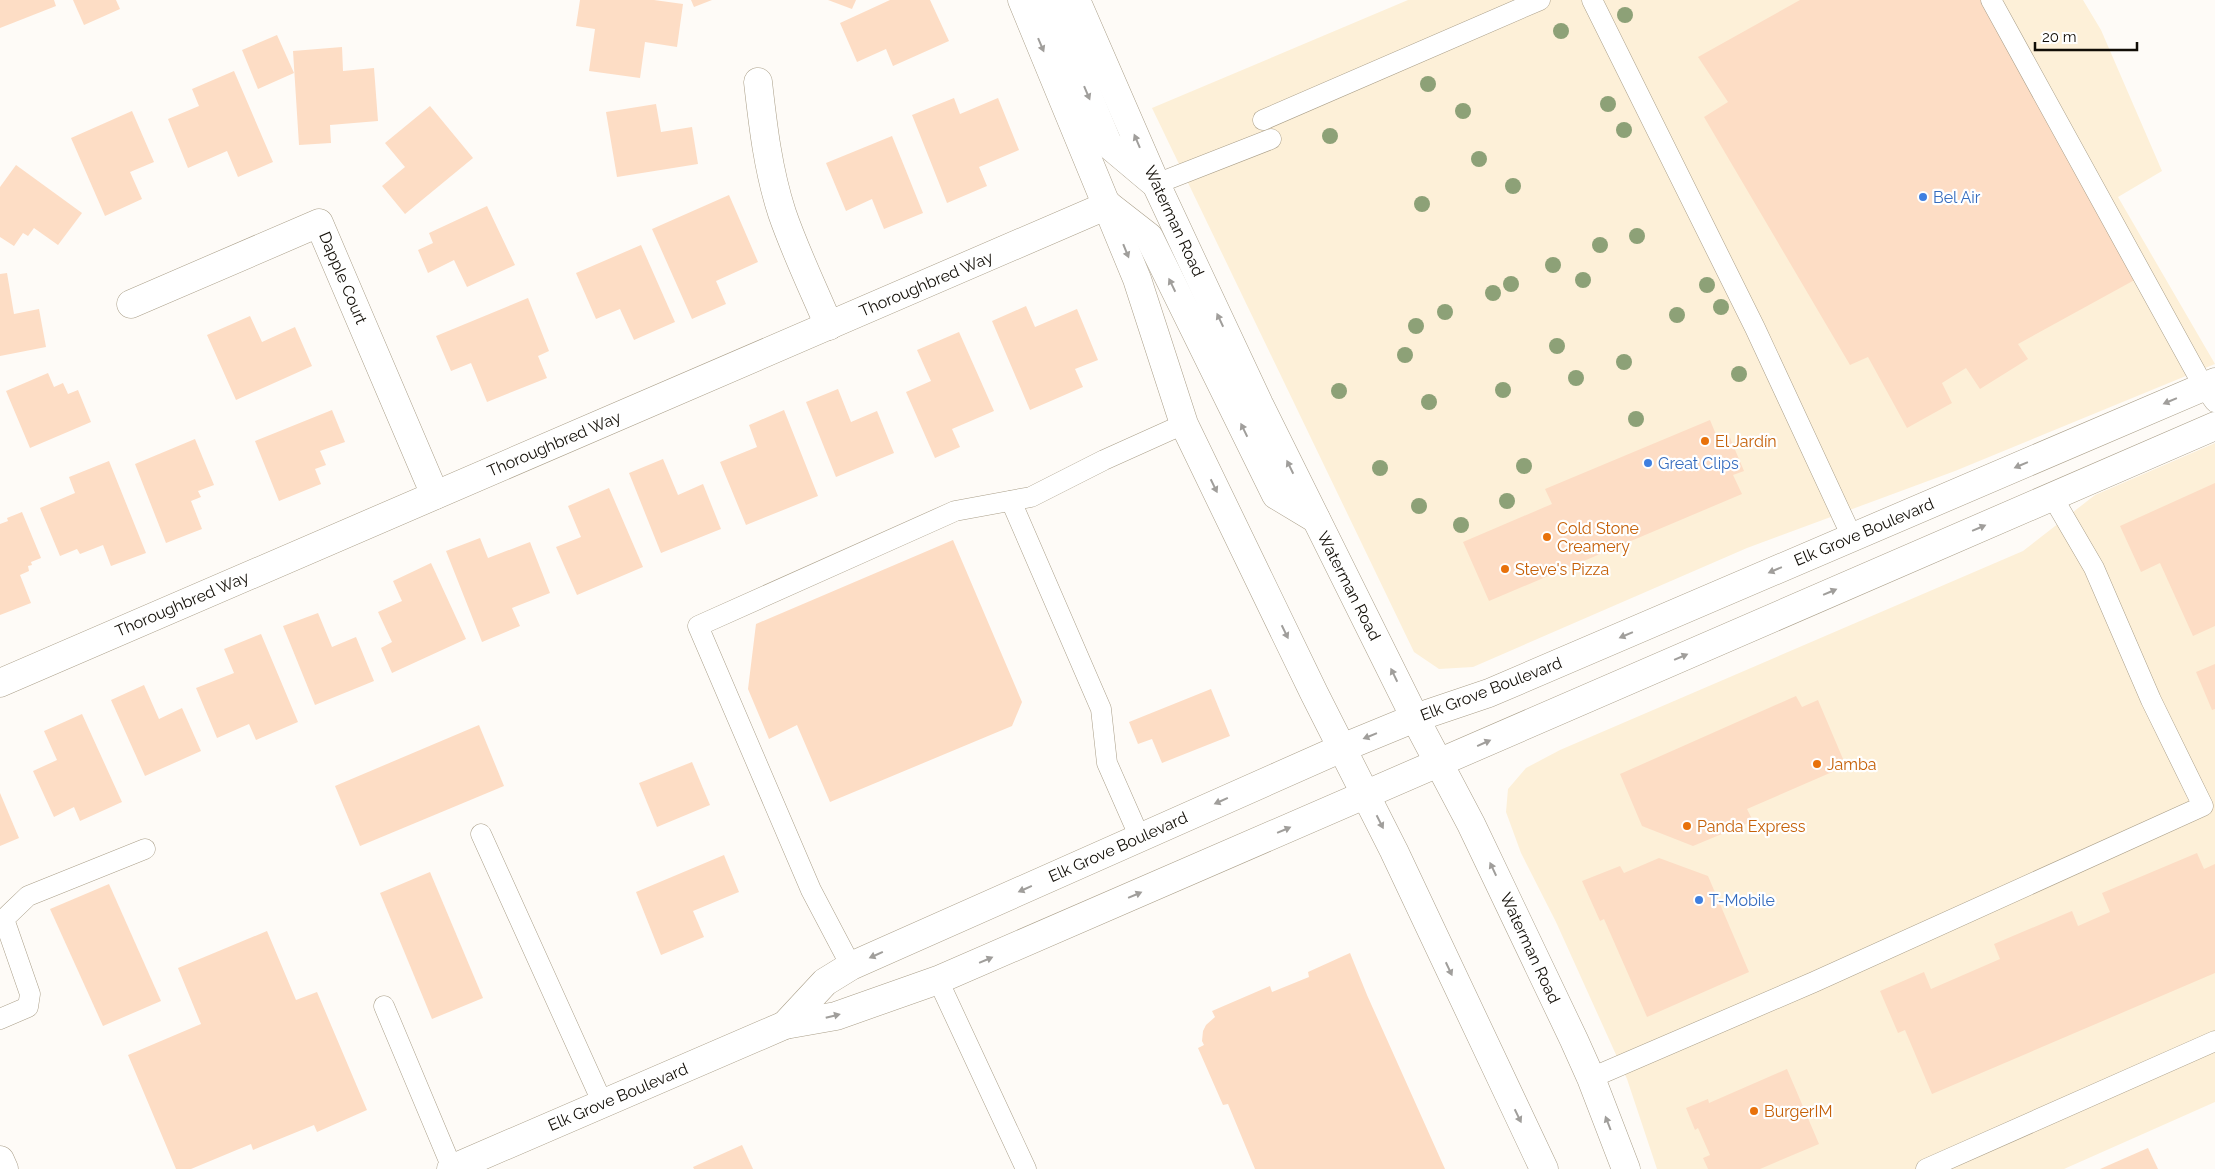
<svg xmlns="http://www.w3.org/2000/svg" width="2215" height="1169" font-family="Raleway,sans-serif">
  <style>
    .built { fill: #fdf0d8 }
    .building { fill: #fdddc5 }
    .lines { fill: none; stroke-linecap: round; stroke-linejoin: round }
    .lane-casing { stroke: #aa9f89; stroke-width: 21 }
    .street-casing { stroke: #aa9f89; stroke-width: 29 }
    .secondary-casing { stroke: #aa9f89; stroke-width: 29 }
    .lane { stroke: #fff; stroke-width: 20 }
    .street { stroke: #fff; stroke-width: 28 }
    .secondary { stroke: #fff; stroke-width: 28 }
    .tree { fill: #8da177 }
    .oneway { fill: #a09e9b }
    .shop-dot { fill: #3f7fe0; stroke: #fff; stroke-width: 2 }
    .food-dot { fill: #e8710a; stroke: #fff; stroke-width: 2 }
    .labels { text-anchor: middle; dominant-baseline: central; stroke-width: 4.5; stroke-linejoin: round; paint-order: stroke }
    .shop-label { font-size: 16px; fill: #366cbe; stroke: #fff; text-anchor: start }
    .street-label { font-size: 16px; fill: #110d06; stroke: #fff }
    .food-label { font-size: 16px; fill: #c56008; stroke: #fff; text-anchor: start }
  </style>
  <rect width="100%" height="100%" fill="#fefbf7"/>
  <!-- built -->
  <g class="built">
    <polygon points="1408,0 2083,0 2101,30 2162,171 2118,197 2215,364 1955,471 1747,548 1473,667 1439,669 1414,652 1152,108"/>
    <polygon points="2215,443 2215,1102 2064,1169 1657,1169 1627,1079 1556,922 1521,853 1506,812 1508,789 1526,768 1560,750 2023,551 2095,495"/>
  </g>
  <!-- building -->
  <g class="building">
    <polygon points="0,0 54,0 56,6 0,28"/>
    <polygon points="73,0 116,0 120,9 84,25"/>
    <polygon points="580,0 654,0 683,4 677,47 645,42 640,78 589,71 595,29 576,26"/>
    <polygon points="691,0 712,0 694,7"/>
    <polygon points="828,0 856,0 852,9"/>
    <polygon points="890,0 930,0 949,41 893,66 886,49 857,62 840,23"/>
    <polygon points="1800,0 1981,0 2140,277 2018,344 2028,359 1980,389 1966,368 1942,383 1952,403 1907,428 1868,357 1850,365 1704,117 1728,102 1698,57"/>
    <polygon points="277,35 294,73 258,89 242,50"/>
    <polygon points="342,47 343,71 374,68 378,121 330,125 331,143 299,145 293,51"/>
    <polygon points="234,71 273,162 238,177 227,151 188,168 168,119 199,106 192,89"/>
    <polygon points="954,98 960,114 998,98 1019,150 979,167 987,186 947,203 912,115"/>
    <polygon points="656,104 661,132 692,127 698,164 617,177 606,112"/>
    <polygon points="430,106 473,158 405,214 382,186 405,167 385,143"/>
    <polygon points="132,111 154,162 130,172 142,199 105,216 71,138"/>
    <polygon points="892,136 923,213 884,229 872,199 846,211 826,163"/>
    <polygon points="16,165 82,213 58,245 34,228 28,236 23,233 14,246 0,237 0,187"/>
    <polygon points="729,195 758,262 716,281 726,304 692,319 652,229"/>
    <polygon points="487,206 515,265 467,287 454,260 428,273 418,250 433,243 429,233"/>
    <polygon points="641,245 675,322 634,340 620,309 596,319 576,273"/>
    <polygon points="7,273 14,314 39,309 46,347 0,356 0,274"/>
    <polygon points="528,298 549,351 538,356 547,378 487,402 471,363 451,371 436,336"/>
    <polygon points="1026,306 1035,327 1077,309 1098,360 1075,369 1083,387 1030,410 992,321"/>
    <polygon points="250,316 262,342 295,327 312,366 236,400 207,335"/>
    <polygon points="959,332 994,411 952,429 960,447 935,458 906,392 931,381 917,350"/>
    <polygon points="48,373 54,387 63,383 68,394 78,390 91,422 30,448 6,391"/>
    <polygon points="838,389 851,422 877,411 894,453 836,477 806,402"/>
    <polygon points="332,410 345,442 320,451 326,465 315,469 321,484 279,501 255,441"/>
    <polygon points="784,410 818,496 746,525 720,462 757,447 749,425"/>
    <polygon points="1710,420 1717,437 1728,433 1744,471 1733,475 1742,494 1489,601 1463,542 1552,504 1545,489"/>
    <polygon points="195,439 214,485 198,491 201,497 191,501 202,529 166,543 135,464"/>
    <polygon points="663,459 678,495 703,484 721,529 661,553 629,473"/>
    <polygon points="109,461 146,553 111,566 103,545 80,554 77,549 60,556 40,508 75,493 69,477"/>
    <polygon points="2215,483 2215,626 2193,636 2160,563 2141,572 2120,526"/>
    <polygon points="609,488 643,567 577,595 556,547 581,537 568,506"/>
    <polygon points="22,512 41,558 31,562 32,565 28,566 29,571 20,575 31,603 0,615 0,524 8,521 7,518"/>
    <polygon points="480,538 488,558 530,542 550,593 512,608 520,626 482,642 446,551"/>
    <polygon points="953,540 1022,702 1012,726 830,802 797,725 769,739 748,689 756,624"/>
    <polygon points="431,563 466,639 392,673 381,648 392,642 378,612 402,601 393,581"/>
    <polygon points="318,613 332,647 356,637 374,681 315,705 283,626"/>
    <polygon points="261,634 298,722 256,740 249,724 217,738 196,688 234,673 224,649"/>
    <polygon points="2215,664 2215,709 2212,710 2196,672"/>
    <polygon points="144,685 159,719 182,708 201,751 145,776 111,700"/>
    <polygon points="1211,689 1230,736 1162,763 1152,739 1138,744 1129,722"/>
    <polygon points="1796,696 1802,707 1818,700 1846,766 1747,809 1753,821 1693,846 1642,826 1620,774"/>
    <polygon points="82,714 122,802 80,821 74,807 54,817 33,771 57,760 44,731"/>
    <polygon points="479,725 504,786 360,846 335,786"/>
    <polygon points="692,762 710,805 657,827 639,783"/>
    <polygon points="0,793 19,838 0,846"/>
    <polygon points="2197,853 2204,869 2215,864 2215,973 1932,1094 1905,1030 1898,1033 1880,991 1924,972 1931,989 2000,959 1994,944 2072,911 2078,926 2110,912 2102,893"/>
    <polygon points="724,855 739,892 693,911 704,937 661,955 636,892"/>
    <polygon points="1659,858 1708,876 1749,972 1647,1017 1604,919 1600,921 1582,881 1620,866 1624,873"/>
    <polygon points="430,872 483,998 432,1019 380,893"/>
    <polygon points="109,884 161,1001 103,1026 50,909"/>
    <polygon points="267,931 296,1000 317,992 367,1110 317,1132 314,1125 253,1150 251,1144 191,1169 176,1169 128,1055 201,1024 178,968"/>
    <polygon points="1350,953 1367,995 1445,1169 1255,1169 1228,1104 1223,1105 1198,1048 1204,1045 1202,1041 1203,1031 1206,1025 1215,1017 1212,1011 1270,986 1272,992 1309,977 1308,972"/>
    <polygon points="1787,1069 1819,1144 1760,1169 1708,1169 1703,1158 1710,1155 1698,1128 1695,1130 1686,1108 1708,1099 1709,1103"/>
    <polygon points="742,1145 753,1169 694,1169 693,1167"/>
    <polygon points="2148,1148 2158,1169 2100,1169"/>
  </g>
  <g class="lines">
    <defs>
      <g id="lane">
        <polyline points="1592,0 1755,328 1852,537"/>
        <polyline points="1991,0 2204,387 2215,402"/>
        <polyline points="1263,120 1540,0"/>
        <polyline points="1156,184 1271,139"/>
        <polyline points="1011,501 1101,709 1107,763 1140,838"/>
        <polyline points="481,834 603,1104"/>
        <polyline points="851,966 811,890 698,626 955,511 1031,497 1104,460 1184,424"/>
        <polyline points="938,980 1026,1169"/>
        <polyline points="384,1006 452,1168"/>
        <polyline points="0,1019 28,1007 30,994 4,919 28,896 145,849"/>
        <polyline points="1591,1078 1814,982 2203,806 2151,700 2094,568 2052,496"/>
        <polyline points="1926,1169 2215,1041"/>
      </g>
      <g id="street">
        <path d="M 758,82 C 763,126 768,170 782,213 C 795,251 813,288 829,326"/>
        <polyline points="131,304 319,223 435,495"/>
        <polyline points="0,683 1108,205"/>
        <polyline points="0,1160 4,1169"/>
      </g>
      <g id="secondary">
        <polyline points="1022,0 1137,279 1184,424 1314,693 1394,851 1544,1169"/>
        <polyline points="1048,0 1108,144 1152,181"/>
        <polyline points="1076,0 1156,184 1259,404 1415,718 1471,824 1574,1040 1591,1078 1626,1169"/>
        <polyline points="1108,205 1149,237 1276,495 1316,519"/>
        <polyline points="785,1025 825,982 851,966 1342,748 1415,718 1489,693 2215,382"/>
        <polyline points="451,1169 785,1025 836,1016 938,980 2215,426"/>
      </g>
    </defs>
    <!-- lane casing -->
    <use href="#lane" class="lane-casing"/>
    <!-- street casing -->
    <use href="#street" class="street-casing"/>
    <!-- secondary casing -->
    <use href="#secondary" class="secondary-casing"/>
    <!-- lane -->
    <use href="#lane" class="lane"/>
    <!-- street -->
    <use href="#street" class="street"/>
    <!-- secondary -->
    <use href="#secondary" class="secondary"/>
  </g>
  <!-- trees -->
  <g class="tree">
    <circle cx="1625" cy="15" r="8"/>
    <circle cx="1561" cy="31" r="8"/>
    <circle cx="1428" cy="84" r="8"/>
    <circle cx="1608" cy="104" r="8"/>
    <circle cx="1463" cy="111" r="8"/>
    <circle cx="1624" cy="130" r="8"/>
    <circle cx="1330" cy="136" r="8"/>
    <circle cx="1479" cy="159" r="8"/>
    <circle cx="1513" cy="186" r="8"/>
    <circle cx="1422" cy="204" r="8"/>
    <circle cx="1637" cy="236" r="8"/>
    <circle cx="1600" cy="245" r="8"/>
    <circle cx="1553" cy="265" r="8"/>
    <circle cx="1583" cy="280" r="8"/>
    <circle cx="1511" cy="284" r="8"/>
    <circle cx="1707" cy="285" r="8"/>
    <circle cx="1493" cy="293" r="8"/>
    <circle cx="1721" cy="307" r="8"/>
    <circle cx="1445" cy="312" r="8"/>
    <circle cx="1677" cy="315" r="8"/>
    <circle cx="1416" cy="326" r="8"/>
    <circle cx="1557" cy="346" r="8"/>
    <circle cx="1405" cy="355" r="8"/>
    <circle cx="1624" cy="362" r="8"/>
    <circle cx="1739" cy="374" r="8"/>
    <circle cx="1576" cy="378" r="8"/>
    <circle cx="1503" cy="390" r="8"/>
    <circle cx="1339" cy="391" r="8"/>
    <circle cx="1429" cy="402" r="8"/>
    <circle cx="1636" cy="419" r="8"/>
    <circle cx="1524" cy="466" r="8"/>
    <circle cx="1380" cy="468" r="8"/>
    <circle cx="1507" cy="501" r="8"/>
    <circle cx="1419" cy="506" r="8"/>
    <circle cx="1461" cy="525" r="8"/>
  </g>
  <!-- one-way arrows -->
  <defs><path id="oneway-solid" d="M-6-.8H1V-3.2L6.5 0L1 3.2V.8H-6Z" transform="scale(1.25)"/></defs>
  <g class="oneway">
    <use href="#oneway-solid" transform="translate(1041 45) rotate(67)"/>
    <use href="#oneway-solid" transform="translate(1087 93) rotate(67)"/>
    <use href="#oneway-solid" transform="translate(1137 141) rotate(-113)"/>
    <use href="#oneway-solid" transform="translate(1126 251) rotate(68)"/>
    <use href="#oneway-solid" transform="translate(1172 285) rotate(-116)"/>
    <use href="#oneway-solid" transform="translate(1220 320) rotate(-115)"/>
    <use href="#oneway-solid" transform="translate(2170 401) rotate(157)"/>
    <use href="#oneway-solid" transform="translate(1244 430) rotate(-116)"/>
    <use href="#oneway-solid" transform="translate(2021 465) rotate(157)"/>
    <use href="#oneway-solid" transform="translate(1290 467) rotate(-116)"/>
    <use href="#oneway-solid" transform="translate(1214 486) rotate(64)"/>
    <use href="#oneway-solid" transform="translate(1979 528) rotate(-23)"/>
    <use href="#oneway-solid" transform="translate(1775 570) rotate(157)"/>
    <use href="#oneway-solid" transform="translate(1830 592) rotate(-23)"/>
    <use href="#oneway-solid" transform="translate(1285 632) rotate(64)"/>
    <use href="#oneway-solid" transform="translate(1626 635) rotate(157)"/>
    <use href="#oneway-solid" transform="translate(1681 657) rotate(-23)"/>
    <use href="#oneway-solid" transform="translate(1394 675) rotate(-116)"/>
    <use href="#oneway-solid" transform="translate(1370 736) rotate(158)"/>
    <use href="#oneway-solid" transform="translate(1484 743) rotate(-24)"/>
    <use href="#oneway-solid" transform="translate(1221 801) rotate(156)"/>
    <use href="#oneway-solid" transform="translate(1380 822) rotate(63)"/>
    <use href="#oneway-solid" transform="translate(1284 830) rotate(-23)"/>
    <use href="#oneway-solid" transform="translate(1493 869) rotate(-115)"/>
    <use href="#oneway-solid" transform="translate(1025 889) rotate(156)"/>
    <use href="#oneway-solid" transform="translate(1135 895) rotate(-23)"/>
    <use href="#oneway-solid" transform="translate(876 955) rotate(156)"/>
    <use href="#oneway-solid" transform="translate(986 960) rotate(-23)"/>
    <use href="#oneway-solid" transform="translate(1449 969) rotate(65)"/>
    <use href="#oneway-solid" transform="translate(833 1016) rotate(-14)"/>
    <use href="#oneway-solid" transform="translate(1518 1116) rotate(64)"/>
    <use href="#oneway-solid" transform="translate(1608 1123) rotate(-111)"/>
  </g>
  <!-- markers -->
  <g class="shop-dot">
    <circle cx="1923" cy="197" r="5"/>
    <circle cx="1648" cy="463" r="5"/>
    <circle cx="1699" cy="900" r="5"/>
  </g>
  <g class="food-dot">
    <circle cx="1705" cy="441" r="5"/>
    <circle cx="1547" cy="537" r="5"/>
    <circle cx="1505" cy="569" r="5"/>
    <circle cx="1817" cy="764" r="5"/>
    <circle cx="1687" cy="826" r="5"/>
    <circle cx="1754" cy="1111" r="5"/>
  </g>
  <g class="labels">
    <!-- shop labels -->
    <g class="shop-label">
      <text x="1933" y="197">Bel Air</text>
      <text x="1658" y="463">Great Clips</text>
      <text x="1709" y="900">T-Mobile</text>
    </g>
    <!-- street labels -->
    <g class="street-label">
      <text transform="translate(1174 221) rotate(65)">Waterman Road</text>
      <text transform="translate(343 278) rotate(67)">Dapple Court</text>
      <text transform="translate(926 284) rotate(-23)">Thoroughbred Way</text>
      <text transform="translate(554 444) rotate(-23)">Thoroughbred Way</text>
      <text transform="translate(1864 532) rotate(-23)">Elk Grove Boulevard</text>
      <text transform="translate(1349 586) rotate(63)">Waterman Road</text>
      <text transform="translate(182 604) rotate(-23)">Thoroughbred Way</text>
      <text transform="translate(1491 689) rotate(-21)">Elk Grove Boulevard</text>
      <text transform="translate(1118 847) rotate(-24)">Elk Grove Boulevard</text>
      <text transform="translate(1530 948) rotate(65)">Waterman Road</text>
      <text transform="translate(618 1097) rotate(-23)">Elk Grove Boulevard</text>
    </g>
    <!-- food labels -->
    <g class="food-label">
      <text x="1715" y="441">El Jardín</text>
      <text x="1557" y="528">Cold Stone<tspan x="1557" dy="18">Creamery</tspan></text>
      <text x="1515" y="569">Steve's Pizza</text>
      <text x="1827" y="764">Jamba</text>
      <text x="1697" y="826">Panda Express</text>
      <text x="1764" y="1111">BurgerIM</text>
    </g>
  </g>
  <!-- scale -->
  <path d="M2035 42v8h102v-8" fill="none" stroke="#110d06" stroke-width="2.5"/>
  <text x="2042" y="42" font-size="15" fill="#110d06" stroke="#ffffff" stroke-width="4" paint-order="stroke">20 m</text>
</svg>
